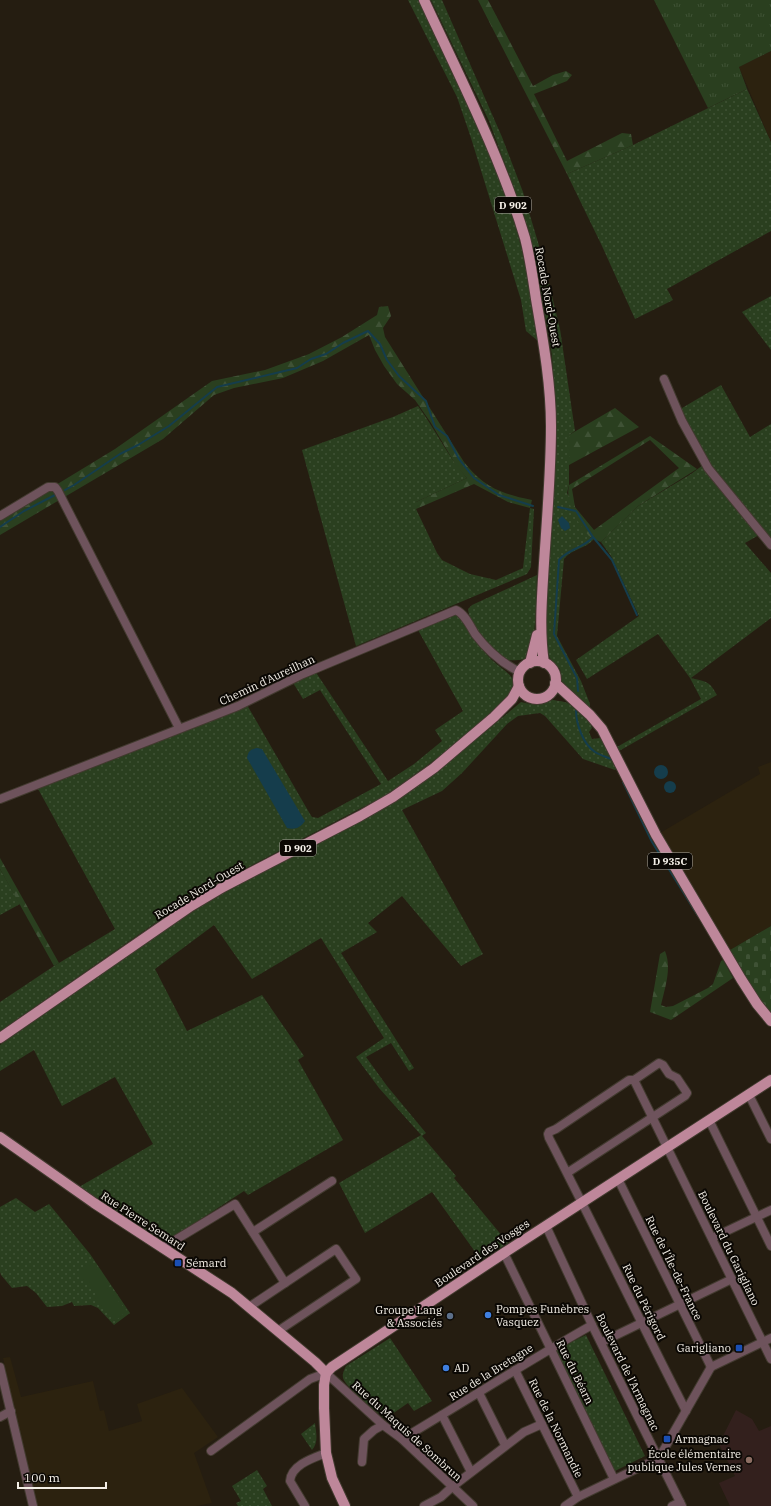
<svg xmlns="http://www.w3.org/2000/svg" width="771" height="1506" font-family="'IBM Plex Serif',serif">
  <style>
    .built { fill: #2c220f }
    .education { fill: #33201d }
    .grass { fill: url(#grass-dots) }
    .forest { fill: url(#forest-firs); fill-rule: evenodd }
    .cemetery { fill: url(#cemetery-stones) }
    .park { fill: url(#park-tufts) }
    .pitch { fill: #2a3f1f }
    .water { fill: #153d4c }
    .lines { fill: none; stroke-linecap: round; stroke-linejoin: round }
    .stream { stroke: #153d4c; stroke-width: 2 }
    .minor-casing { stroke: #423a2f; stroke-width: 10 }
    .major-casing { stroke: #423a2f; stroke-width: 12 }
    .minor { stroke: #6e535c; stroke-width: 8 }
    .major { stroke: #be879a; stroke-width: 10 }
    .transit-dot { fill: #1a4fb4; stroke: #0b0804; stroke-width: 1.5 }
    .shop-dot { fill: #3f7fe0; stroke: #0b0804; stroke-width: 1.5 }
    .service-dot { fill: #5c6f8a; stroke: #0b0804; stroke-width: 1.5 }
    .education-dot { fill: #8d6e63; stroke: #0b0804; stroke-width: 1.5 }
    .labels { text-anchor: middle; dominant-baseline: central; stroke-width: 4; stroke-linejoin: round; paint-order: stroke }
    .shield { fill: #0b0804; stroke: #aeaaa3; stroke-width: 1 }
    .shield-label { font-size: 10px; font-weight: bold; fill: #f4efe7 }
    .street-label { font-size: 11px; fill: #f4efe7; stroke: #0b0804 }
    .poi-label { font-size: 11px; fill: #f4efe7; stroke: #0b0804; text-anchor: start }
  </style>
  <defs>
    <pattern id="grass-dots" width="8" height="8" patternUnits="userSpaceOnUse"><rect width="8" height="8" fill="#2a3f1f"/><path d="M2 2h.1M6 6h.1" fill="none" stroke="#3f5235" stroke-width="1.8" stroke-linecap="round"/></pattern>
    <pattern id="forest-firs" width="22" height="20" patternUnits="userSpaceOnUse"><rect width="22" height="20" fill="#2a3f1f"/><path d="M5 1l3.5 6h-7zM16 11l3.5 6h-7z" fill="#3f5235"/></pattern>
    <pattern id="cemetery-stones" width="16" height="16" patternUnits="userSpaceOnUse"><rect width="16" height="16" fill="#2a3f1f"/><path d="M2 7V4a2 2 0 0 1 4 0v3zM10 15v-3a2 2 0 0 1 4 0v3z" fill="#3f5235"/></pattern>
    <pattern id="park-tufts" width="24" height="20" patternUnits="userSpaceOnUse"><rect width="24" height="20" fill="#2a3f1f"/><path d="M3 7l-1-3M5 7V3M7 7l1-3M15 17l-1-3M17 17v-4M19 17l1-3" fill="none" stroke="#3f5235"/></pattern>
  </defs>
  <rect width="100%" height="100%" fill="#251d11"/>
  <!-- built -->
  <g class="built">
    <polygon points="771,51 771,142 739,67"/>
    <polygon points="771,762 771,926 730,950 660,833 760,774 758,767"/>
    <polygon points="10,1357 21,1397 93,1381 100,1411 104,1410 109,1431 142,1421 137,1404 182,1388 218,1437 194,1453 212,1503 196,1506 36,1506 3,1358"/>
  </g>
  <!-- education -->
  <polygon class="education" points="736,1410 752,1419 759,1431 771,1426 771,1506 730,1506 719,1483 735,1476 719,1444"/>
  <!-- grass -->
  <g class="grass">
    <polygon points="408,0 419,0 498,172 514,220 526,266 538,341 526,331 521,300 471,138 457,97"/>
    <path d="M 431,0 L 442,0 L 502,137 L 523,192 L 543,259 L 560,329 L 575,431 L 569,435 L 569,485 L 567,493 L 590,537 L 594,539 C 586,549 571,549 564,559 L 557,636 L 581,681 L 590,704 L 590,708 L 585,705 L 562,681 L 560,669 L 551,660 L 547,652 L 546,609 L 557,443 L 552,356 L 548,330 L 533,254 L 524,215 L 489,121 Z"/>
    <polygon points="747,89 771,142 771,231 667,289 673,300 635,319 602,246 567,174 633,145"/>
    <polygon points="771,296 771,350 742,312"/>
    <path d="M 721,385 L 750,437 L 771,424 L 771,548 L 759,535 L 745,543 L 771,573 L 771,618 L 691,678 C 706,682 709,680 717,695 L 619,751 L 617,747 L 701,699 L 690,678 L 658,634 L 587,679 L 576,660 L 639,616 L 611,556 L 601,542 L 638,506 L 691,474 L 707,462 L 677,411 Z"/>
    <path d="M 418,406 C 435,429 448,457 467,478 L 416,502 L 416,509 L 437,553 L 442,560 L 470,574 L 496,580 L 523,568 L 530,508 L 534,509 L 531,567 L 527,574 L 356,646 L 302,450 L 393,417 Z"/>
    <path d="M 537,575 C 536,592 537,643 528,655 C 526,659 522,660 518,660 C 511,661 504,660 498,655 C 487,647 469,623 468,609 L 472,605 Z"/>
    <path d="M 456,613 C 469,627 477,645 490,658 C 495,664 511,673 513,680 C 514,684 512,691 511,695 L 444,753 L 386,795 L 216,884 L 171,912 L 0,1031 L 0,1002 L 54,966 L 115,929 L 37,787 L 247,705 L 310,814 L 312,817 L 318,818 L 381,784 L 320,690 L 303,699 L 292,681 L 315,671 L 388,781 L 414,764 L 442,741 L 435,730 L 463,711 L 418,630 Z"/>
    <path d="M 553,700 C 558,701 565,701 569,704 C 578,708 590,718 592,728 L 589,732 L 592,739 L 600,738 L 603,740 L 618,768 L 615,770 L 583,759 L 545,716 L 540,713 L 518,716 L 507,724 L 462,773 L 442,791 L 402,810 L 483,954 L 461,966 L 402,896 L 368,923 L 377,932 L 341,953 L 414,1068 L 409,1071 L 391,1043 L 366,1057 L 387,1086 L 426,1133 L 422,1136 L 456,1176 L 454,1178 L 508,1243 L 481,1260 L 432,1192 L 365,1233 L 339,1183 L 421,1135 L 379,1088 L 356,1057 L 384,1038 L 321,938 L 252,979 L 214,925 L 155,969 L 187,1031 L 262,995 L 304,1056 L 298,1060 L 343,1140 L 248,1195 L 244,1191 L 164,1243 L 79,1187 L 153,1144 L 115,1077 L 62,1106 L 34,1050 L 0,1071 L 0,1045 L 162,932 L 214,898 L 397,801 L 437,772 L 521,702 L 530,704 Z"/>
    <polygon points="0,869 20,904 0,915"/>
    <polygon points="16,1198 35,1212 49,1204 90,1254 130,1313 114,1325 98,1308 91,1305 74,1306 72,1302 62,1306 47,1307 36,1293 27,1286 12,1288 1,1275 0,1272 0,1207"/>
    <polygon points="586,1335 645,1456 615,1471 555,1350"/>
    <path d="M 390,1338 L 432,1401 L 414,1411 L 408,1403 L 385,1419 C 376,1411 346,1388 343,1378 C 342,1374 344,1370 346,1366 Z"/>
    <path d="M 315,1423 C 316,1433 319,1442 312,1450 L 301,1434 Z"/>
    <polygon points="257,1470 267,1486 263,1489 272,1506 238,1506 236,1503 241,1501 232,1486"/>
  </g>
  <!-- forest -->
  <g class="forest">
    <polygon points="478,0 488,0 533,86 553,75 566,71 572,75 567,81 534,94 567,161 622,133 631,134 633,145 567,174"/>
    <path d="M 388,306 L 391,316 L 383,328 L 385,337 L 464,462 C 485,488 500,493 532,500 L 530,508 L 508,502 L 474,484 L 416,509 L 416,502 L 467,478 L 457,467 L 431,423 L 415,400 L 397,384 L 384,366 L 375,350 L 369,335 L 323,361 L 283,378 L 234,388 L 214,395 L 163,439 L 0,535 L 0,519 L 115,449 L 212,381 L 265,370 L 309,354 L 342,337 L 377,315 L 379,307 Z"/>
    <polygon points="615,408 639,427 569,465 569,435"/>
    <path d="M 650,436 L 697,469 L 638,506 L 601,542 C 597,540 592,539 589,536 C 577,523 565,503 569,485 ZM 650,440 L 679,468 L 594,530 L 575,507 L 572,489 Z"/>
    <polygon points="0,858 59,963 54,966 0,869"/>
    <path d="M 665,951 C 672,968 665,987 661,1005 L 666,1007 L 673,1006 L 708,988 L 713,984 L 721,961 L 723,960 L 733,978 L 671,1020 L 650,1012 L 660,954 Z"/>
  </g>
  <!-- cemetery -->
  <polygon class="cemetery" points="771,926 771,1012 758,997 730,950"/>
  <!-- park -->
  <polygon class="park" points="654,0 771,0 771,51 739,67 747,89 708,108"/>
  <!-- pitch -->
  <polygon class="pitch" points="90,1262 110,1285 107,1288 127,1311 115,1321 95,1298 97,1295 77,1272"/>
  <!-- water -->
  <g class="water">
    <polygon points="562,516 569,523 570,528 565,531 561,528 558,520"/>
    <path d="M 257,748 L 262,749 L 305,821 C 300,828 295,830 287,828 L 247,758 C 248,751 251,749 257,748 Z"/>
    <circle cx="661" cy="772" r="7"/>
    <circle cx="670" cy="787" r="6"/>
  </g>
  <g class="lines">
    <!-- stream -->
    <g class="stream">
      <polyline points="65,490 74,485 120,454 138,445 169,426 217,387 297,368 311,359 326,354 343,343 368,331 380,344 387,360 399,376 426,401 435,427 447,436 459,459 474,478 499,495 533,506"/>
      <path d="M 558,507 L 576,511 L 593,537 C 584,548 568,549 559,560 L 554,634 L 577,678 L 578,691"/>
      <polyline points="0,527 24,511 55,495"/>
      <polyline points="593,537 612,560 637,615"/>
      <path d="M 576,710 C 576,724 583,744 595,752 C 601,756 608,757 613,760"/>
      <polyline points="623,782 652,842 698,916"/>
    </g>
    <defs>
      <g id="minor">
        <polyline points="664,379 682,421 708,468 771,545"/>
        <polyline points="0,516 48,487 55,487 58,491 179,728"/>
        <path d="M 0,799 L 238,706 L 303,674 L 456,610 C 465,614 470,626 475,634 C 488,651 501,663 520,672"/>
        <polyline points="634,1080 771,1359"/>
        <polyline points="749,1095 771,1139"/>
        <polyline points="709,1120 771,1246"/>
        <path d="M 567,1173 L 685,1096 L 687,1093 L 677,1078 L 669,1074 L 663,1065 L 659,1063 L 634,1080 L 629,1080 L 556,1129 L 549,1132 L 548,1134 L 549,1138 C 596,1229 640,1321 686,1411"/>
        <polyline points="618,1179 711,1367"/>
        <polyline points="546,1226 592,1325 682,1506"/>
        <polyline points="253,1232 332,1181"/>
        <polyline points="712,1238 771,1210"/>
        <polyline points="162,1248 235,1204 285,1283"/>
        <polyline points="504,1253 614,1479"/>
        <polyline points="249,1307 336,1249 356,1279 278,1331"/>
        <polyline points="602,1342 732,1279"/>
        <polyline points="0,1367 33,1506"/>
        <polyline points="515,1370 578,1497"/>
        <polyline points="479,1393 505,1445"/>
        <polyline points="442,1415 471,1472"/>
        <polyline points="0,1417 11,1411"/>
        <path d="M 402,1439 C 466,1401 528,1361 592,1325"/>
        <polyline points="211,1451 310,1379 326,1373 383,1425 402,1439 473,1506"/>
        <polyline points="362,1462 364,1439 374,1430 383,1425"/>
        <path d="M 305,1506 L 290,1481 C 291,1465 313,1458 326,1453"/>
        <polyline points="424,1506 441,1497 452,1487 524,1432 542,1424"/>
        <polyline points="565,1506 578,1497 659,1458 711,1367 771,1338"/>
        <polyline points="672,1506 680,1502"/>
      </g>
      <g id="major">
        <path d="M 424,0 C 460,78 500,155 525,238 C 530,257 533,279 536,299 C 543,340 551,384 551,426 C 551,471 547,518 544,563 C 542,597 539,630 544,663"/>
        <circle cx="537" cy="680" r="19"/>
        <polyline points="530,663 537,635"/>
        <polyline points="555,683 590,715 602,729 656,835 741,979 757,1004 771,1021"/>
        <polyline points="0,1038 191,906 223,887 360,816 393,797 434,768 494,717 512,699 519,686"/>
        <polyline points="0,1137 94,1203 232,1293 315,1362 326,1373"/>
        <polyline points="326,1373 332,1367 504,1253 771,1080"/>
        <polyline points="326,1373 324,1385 324,1408 326,1453 332,1478 345,1506"/>
      </g>
    </defs>
    <!-- minor casing -->
    <use href="#minor" class="minor-casing"/>
    <!-- major casing -->
    <use href="#major" class="major-casing"/>
    <!-- minor -->
    <use href="#minor" class="minor"/>
    <!-- major -->
    <use href="#major" class="major"/>
  </g>
  <!-- markers -->
  <g class="transit-dot">
    <rect x="174" y="1259" width="8" height="8" rx="2"/>
    <rect x="735" y="1344" width="8" height="8" rx="2"/>
    <rect x="663" y="1435" width="8" height="8" rx="2"/>
  </g>
  <g class="shop-dot">
    <circle cx="488" cy="1315" r="4"/>
    <circle cx="446" cy="1368" r="4"/>
  </g>
  <circle class="service-dot" cx="450" cy="1316" r="4"/>
  <circle class="education-dot" cx="749" cy="1460" r="4"/>
  <g class="labels">
    <!-- shield labels -->
    <g class="shield">
      <rect x="495" y="197" width="36" height="16" rx="3"/>
      <rect x="280" y="840" width="36" height="16" rx="3"/>
      <rect x="648" y="853" width="44" height="16" rx="3"/>
    </g>
    <g class="shield-label">
      <text x="513" y="205">D 902</text>
      <text x="298" y="848">D 902</text>
      <text x="670" y="861">D 935C</text>
    </g>
    <!-- street labels -->
    <g class="street-label">
      <text transform="translate(548 297) rotate(80)">Rocade Nord-Ouest</text>
      <text transform="translate(267 680) rotate(-25)">Chemin d'Aureilhan</text>
      <text transform="translate(199 890) rotate(-31)">Rocade Nord-Ouest</text>
      <text transform="translate(143 1221) rotate(33)">Rue Pierre Semard</text>
      <text transform="translate(729 1248) rotate(64)">Boulevard du Garigliano</text>
      <text transform="translate(482 1253) rotate(-34)">Boulevard des Vosges</text>
      <text transform="translate(674 1268) rotate(64)">Rue de l'Île-de-France</text>
      <text transform="translate(644 1302) rotate(64)">Rue du Périgord</text>
      <text transform="translate(491 1372) rotate(-32)">Rue de la Bretagne</text>
      <text transform="translate(575 1372) rotate(64)">Rue du Béarn</text>
      <text transform="translate(628 1372) rotate(64)">Boulevard de l'Armagnac</text>
      <text transform="translate(556 1428) rotate(64)">Rue de la Normandie</text>
      <text transform="translate(407 1431) rotate(42)">Rue du Maquis de Sombrun</text>
    </g>
    <!-- poi labels -->
    <g class="poi-label">
      <text x="186" y="1263">Sémard</text>
      <text x="496" y="1309">Pompes Funèbres<tspan x="496" dy="13">Vasquez</tspan></text>
      <text x="442" y="1310" text-anchor="end">Groupe Lang<tspan x="442" dy="13">&amp; Associés</tspan></text>
      <text x="731" y="1348" text-anchor="end">Garigliano</text>
      <text x="454" y="1368">AD</text>
      <text x="675" y="1439">Armagnac</text>
      <text x="741" y="1454" text-anchor="end">École élémentaire<tspan x="741" dy="13">publique Jules Vernes</tspan></text>
    </g>
  </g>
  <!-- scale -->
  <path d="M18 1482v6h88v-6" fill="none" stroke="#f4efe7" stroke-width="2"/>
  <text x="24" y="1482" font-size="12" fill="#f4efe7" stroke="#0b0804" stroke-width="3" paint-order="stroke">100 m</text>
</svg>
